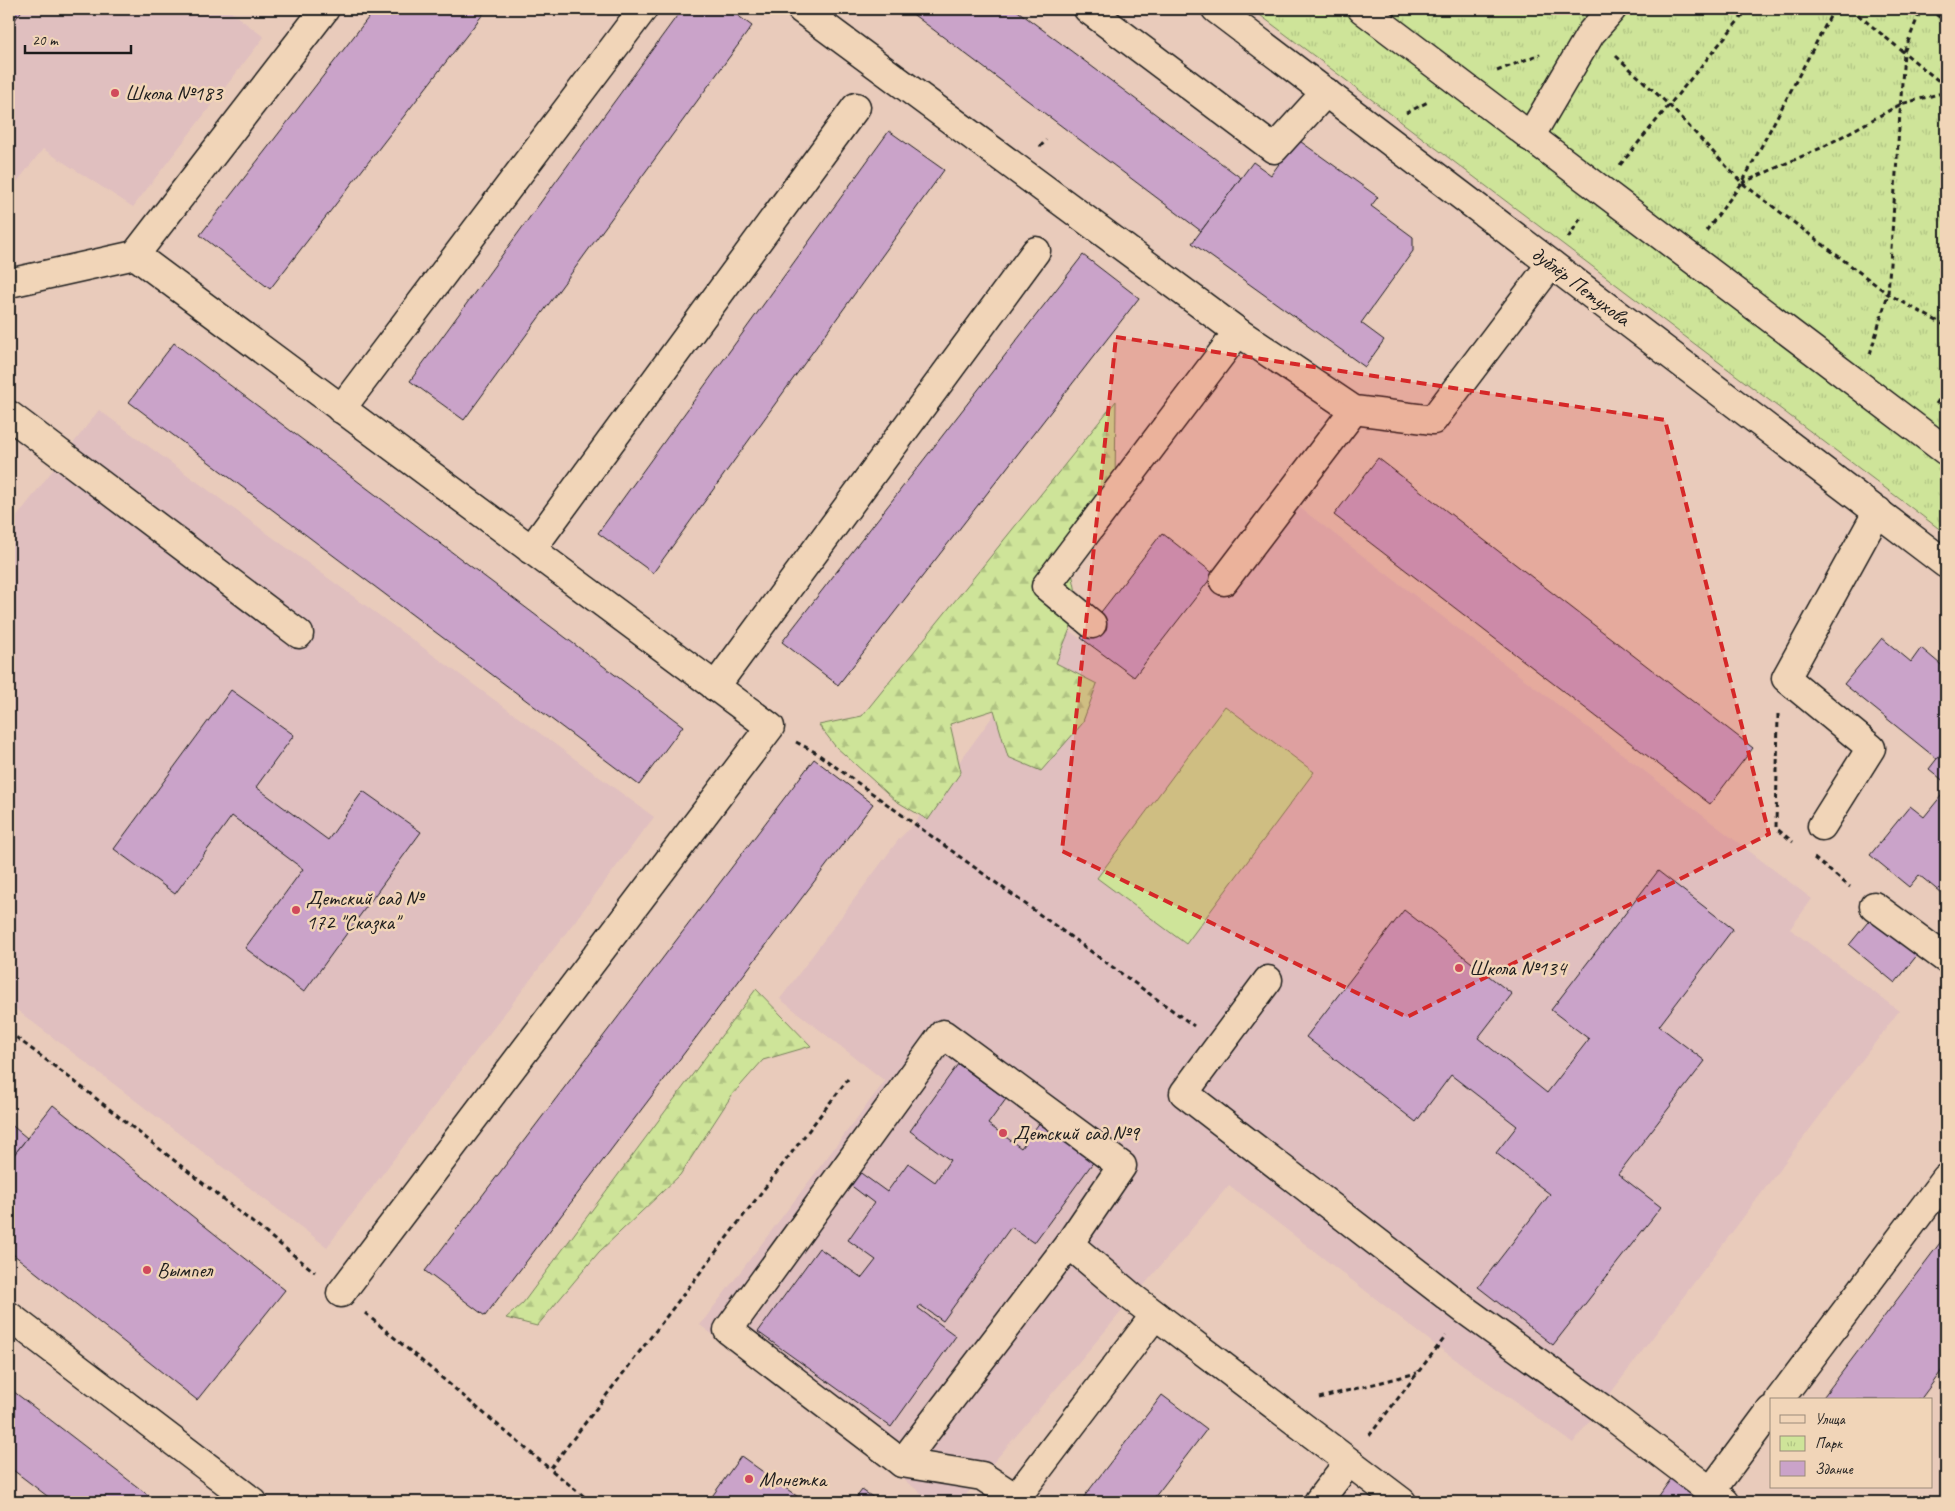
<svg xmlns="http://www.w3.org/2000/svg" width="1955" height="1511" font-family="Caveat,sans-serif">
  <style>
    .built { fill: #e0bfbf }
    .forest { fill: url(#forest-firs); stroke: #75805a }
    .park { fill: url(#park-tufts); stroke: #75805a }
    .garden { fill: #cee499; stroke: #75805a }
    .building { fill: #caa3c9; stroke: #1c1c1c }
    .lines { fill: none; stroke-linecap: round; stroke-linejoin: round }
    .minor-casing { stroke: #1c1c1c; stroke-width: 31 }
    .path { stroke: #1c1c1c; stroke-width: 3; stroke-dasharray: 5 4; stroke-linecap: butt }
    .minor { stroke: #f1d5b8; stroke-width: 28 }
    .marked { fill: #d62828; fill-opacity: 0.2; stroke: #d62828; stroke-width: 4; stroke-dasharray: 10 6; stroke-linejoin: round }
    .poi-dot { fill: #d1495b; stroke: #f1d5b8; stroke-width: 2 }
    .labels { text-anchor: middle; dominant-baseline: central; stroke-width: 5; stroke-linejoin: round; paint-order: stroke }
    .poi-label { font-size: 21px; fill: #1c1c1c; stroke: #f1d5b8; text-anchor: start }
    .street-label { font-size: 21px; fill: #1c1c1c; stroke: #f1d5b8 }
  </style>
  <defs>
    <pattern id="forest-firs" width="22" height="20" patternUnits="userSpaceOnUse" patternTransform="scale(1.25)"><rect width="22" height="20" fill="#cee499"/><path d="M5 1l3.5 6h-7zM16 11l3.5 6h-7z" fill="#b0c383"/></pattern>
    <pattern id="park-tufts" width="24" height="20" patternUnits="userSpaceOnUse" patternTransform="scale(1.25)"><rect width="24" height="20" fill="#cee499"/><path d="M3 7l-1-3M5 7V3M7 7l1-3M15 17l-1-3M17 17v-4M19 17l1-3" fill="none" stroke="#b0c383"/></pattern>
  </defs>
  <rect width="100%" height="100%" fill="#e9cbbb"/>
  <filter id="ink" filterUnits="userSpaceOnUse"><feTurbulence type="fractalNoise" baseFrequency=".02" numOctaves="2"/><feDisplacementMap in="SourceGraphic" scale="10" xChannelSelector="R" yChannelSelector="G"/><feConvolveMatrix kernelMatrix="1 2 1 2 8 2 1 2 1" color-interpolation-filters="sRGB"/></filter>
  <g filter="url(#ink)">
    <!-- built -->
    <g class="built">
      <polygon points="9,9 227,9 264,37 133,207 43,149 9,192"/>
      <polygon points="99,410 654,817 327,1247 9,1004 9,527"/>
      <polygon points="1299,507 1812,899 1790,929 1899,1011 1573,1443 1438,1347 1229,1185 960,1502 933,1502 700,1325 885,1081 780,999 899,839 914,824 1060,624 1134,677 1214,574 1235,589"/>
    </g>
    <!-- forest -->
    <g class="forest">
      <polygon points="1116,401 1115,482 1067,548 1079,607 1056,663 1097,684 1082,724 1041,771 1008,757 994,710 950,724 961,772 928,820 896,801 835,746 819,725 862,716"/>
      <polygon points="756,989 811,1046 763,1060 732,1095 680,1175 599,1252 537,1326 506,1318 523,1303"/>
    </g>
    <!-- park -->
    <polygon class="park" points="1252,9 1946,9 1946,534"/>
    <!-- garden -->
    <polygon class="garden" points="1225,706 1314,772 1186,944 1097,878"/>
    <!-- building -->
    <g class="building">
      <polygon points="9,9 23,9 9,28"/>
      <polygon points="269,9 280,9 276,14"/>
      <polygon points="375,9 487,9 270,289 200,235"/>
      <polygon points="682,9 729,9 752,26 464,420 410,381"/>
      <polygon points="906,9 1015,9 1241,178 1201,231"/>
      <polygon points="889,131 944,170 653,573 598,533"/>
      <polygon points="1297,139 1378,197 1371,206 1413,237 1413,251 1361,323 1384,340 1365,367 1192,243 1253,162 1271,175"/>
      <polygon points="1083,255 1139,298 838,685 782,642"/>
      <polygon points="174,343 683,726 639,785 129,402"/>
      <polygon points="1378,458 1753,748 1710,804 1334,515"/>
      <polygon points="1162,533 1214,574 1134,677 1081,638"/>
      <polygon points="1882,638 1911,662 1921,648 1946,669 1946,679 1941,685 1946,689 1946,747 1937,759 1844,684"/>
      <polygon points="231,690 294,735 256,787 328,840 363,791 421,832 304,992 245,948 303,869 232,816 175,894 114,849"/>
      <polygon points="1946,747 1946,783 1929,769"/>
      <polygon points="814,759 873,804 485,1316 425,1271"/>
      <polygon points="1946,790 1946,897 1919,875 1909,887 1870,855 1910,806 1924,817"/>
      <polygon points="1658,871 1733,929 1659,1026 1705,1061 1618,1174 1661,1207 1553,1345 1478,1287 1550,1194 1496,1153 1517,1126 1451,1075 1416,1122 1306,1037 1404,910 1512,994 1478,1038 1547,1093 1589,1039 1551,1010"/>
      <polygon points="1872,917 1918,954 1895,983 1849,945"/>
      <polygon points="958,1064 1006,1099 988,1124 1021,1148 1043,1118 1097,1157 1034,1243 1011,1227 943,1321 920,1305 918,1308 956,1336 891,1427 758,1332 819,1248 862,1278 876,1260 848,1240 874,1203 849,1184 858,1171 887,1192 908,1163 935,1182 950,1160 910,1131"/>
      <polygon points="53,1105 285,1290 197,1400 9,1251 9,1161"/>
      <polygon points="9,1123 27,1138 9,1161"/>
      <polygon points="1946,1235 1946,1365 1920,1400 1821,1400"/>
      <polygon points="9,1388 157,1502 55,1502 9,1467"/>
      <polygon points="1162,1395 1207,1429 1151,1502 1080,1502"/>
      <polygon points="741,1456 805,1502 708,1502"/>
      <polygon points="1675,1473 1715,1502 1659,1502 1656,1500"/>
      <polygon points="862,1490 880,1502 853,1502"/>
    </g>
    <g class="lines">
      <defs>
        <g id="minor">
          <polyline points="801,9 1238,332 1354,410 1433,420 1551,264"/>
          <polyline points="1088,9 1274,149 1326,92"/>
          <polyline points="1216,9 1946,564"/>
          <polyline points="1362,9 1946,451"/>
          <polyline points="1530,137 1591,33 1612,9"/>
          <polyline points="135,255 770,727 341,1293"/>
          <polyline points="9,283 135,255 325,9"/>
          <polyline points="341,409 643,9"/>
          <polyline points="9,415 299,634"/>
          <polyline points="531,550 856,107"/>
          <polyline points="1224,581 1354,410"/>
          <polyline points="1092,624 1046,586 1238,332"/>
          <polyline points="715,687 1036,251"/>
          <polyline points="1822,826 1871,748 1786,678 1878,511"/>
          <polyline points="1874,906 1946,959"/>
          <polyline points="1268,980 1184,1093 1465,1310 1600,1407 1725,1502"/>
          <polyline points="9,1316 253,1502"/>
          <polyline points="1779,1400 1946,1178"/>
          <polyline points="902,1463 728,1330 943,1034 1122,1166 1069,1244"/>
          <polyline points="1711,1491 1771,1410"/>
          <polyline points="1016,1498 982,1476 902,1463 1069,1244 1133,1298 1402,1502"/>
          <polyline points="1013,1502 1155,1315"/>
          <polyline points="1318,1502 1348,1463"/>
        </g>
      </defs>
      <!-- minor casing -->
      <use href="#minor" class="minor-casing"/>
      <!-- path -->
      <g class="path">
        <polyline points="1851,9 1946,87"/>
        <polyline points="1929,9 1946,22"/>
        <polyline points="1616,56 1669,105 1742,183 1888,294 1946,326"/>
        <polyline points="1497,71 1540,54"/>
        <polyline points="1406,113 1430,101"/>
        <polyline points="1040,147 1046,140"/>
        <polyline points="1620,165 1748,9"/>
        <polyline points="1742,183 1823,147 1901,104 1946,92"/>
        <polyline points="1706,231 1742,183 1834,9"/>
        <polyline points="1568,238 1582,216"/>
        <polyline points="1870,354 1888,294 1904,52 1921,9"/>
        <polyline points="1936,404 1946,390"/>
        <polyline points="1778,714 1776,828 1793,842"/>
        <polyline points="796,742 815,752 1194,1026"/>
        <polyline points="1814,858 1850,887"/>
        <polyline points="9,1032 74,1081 315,1272"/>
        <polyline points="365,1313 550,1469"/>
        <polyline points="1319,1398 1417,1373"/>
        <polyline points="1369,1436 1446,1336"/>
        <polyline points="591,1502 550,1469 848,1079"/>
      </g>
      <!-- minor -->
      <use href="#minor" class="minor"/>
    </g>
  </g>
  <!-- marked area -->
  <path class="marked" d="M 1116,337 L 1665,420 L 1769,834 L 1407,1017 L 1062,851 Z"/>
  <!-- markers -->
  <g class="poi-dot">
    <circle cx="115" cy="93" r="5"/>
    <circle cx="296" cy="910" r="5"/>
    <circle cx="1459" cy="968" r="5"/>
    <circle cx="1003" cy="1133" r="5"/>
    <circle cx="147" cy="1270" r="5"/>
    <circle cx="749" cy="1479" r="5"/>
  </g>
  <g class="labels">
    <!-- poi labels -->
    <g class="poi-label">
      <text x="125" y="93">Школа №183</text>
      <text x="306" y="898">Детский сад №<tspan x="306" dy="24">172 "Сказка"</tspan></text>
      <text x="1469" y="968">Школа №134</text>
      <text x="1013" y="1133">Детский сад №9</text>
      <text x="157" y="1270">Вымпел</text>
      <text x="759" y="1479">Монетка</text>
    </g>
    <!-- street labels -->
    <g class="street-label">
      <text transform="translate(1581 286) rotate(37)">дублёр Петухова</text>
    </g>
  </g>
  <!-- margin -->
  <rect width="1955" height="1511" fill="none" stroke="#f1d5b8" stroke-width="30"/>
  <rect x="15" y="15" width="1925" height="1481" fill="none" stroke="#1c1c1c" stroke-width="2" filter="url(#ink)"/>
  <!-- legend -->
  <rect x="1770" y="1398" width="162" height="90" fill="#f1d5b8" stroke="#9c8b7a"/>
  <rect x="1780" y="1415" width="25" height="8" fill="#f1d5b8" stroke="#9c8b7a"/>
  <text x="1815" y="1424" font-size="15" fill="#1c1c1c">Улица</text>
  <rect x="1780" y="1436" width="25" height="15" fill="url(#park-tufts)" stroke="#9c8b7a"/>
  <text x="1815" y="1448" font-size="15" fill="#1c1c1c">Парк</text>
  <rect x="1780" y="1461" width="25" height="15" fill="#caa3c9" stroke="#9c8b7a"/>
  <text x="1815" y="1474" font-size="15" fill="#1c1c1c">Здание</text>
  <!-- scale -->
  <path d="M25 45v8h106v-8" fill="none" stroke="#1c1c1c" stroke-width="2.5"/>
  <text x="32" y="45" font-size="15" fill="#1c1c1c" stroke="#f1d5b8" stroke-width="4" paint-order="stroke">20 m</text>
</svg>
